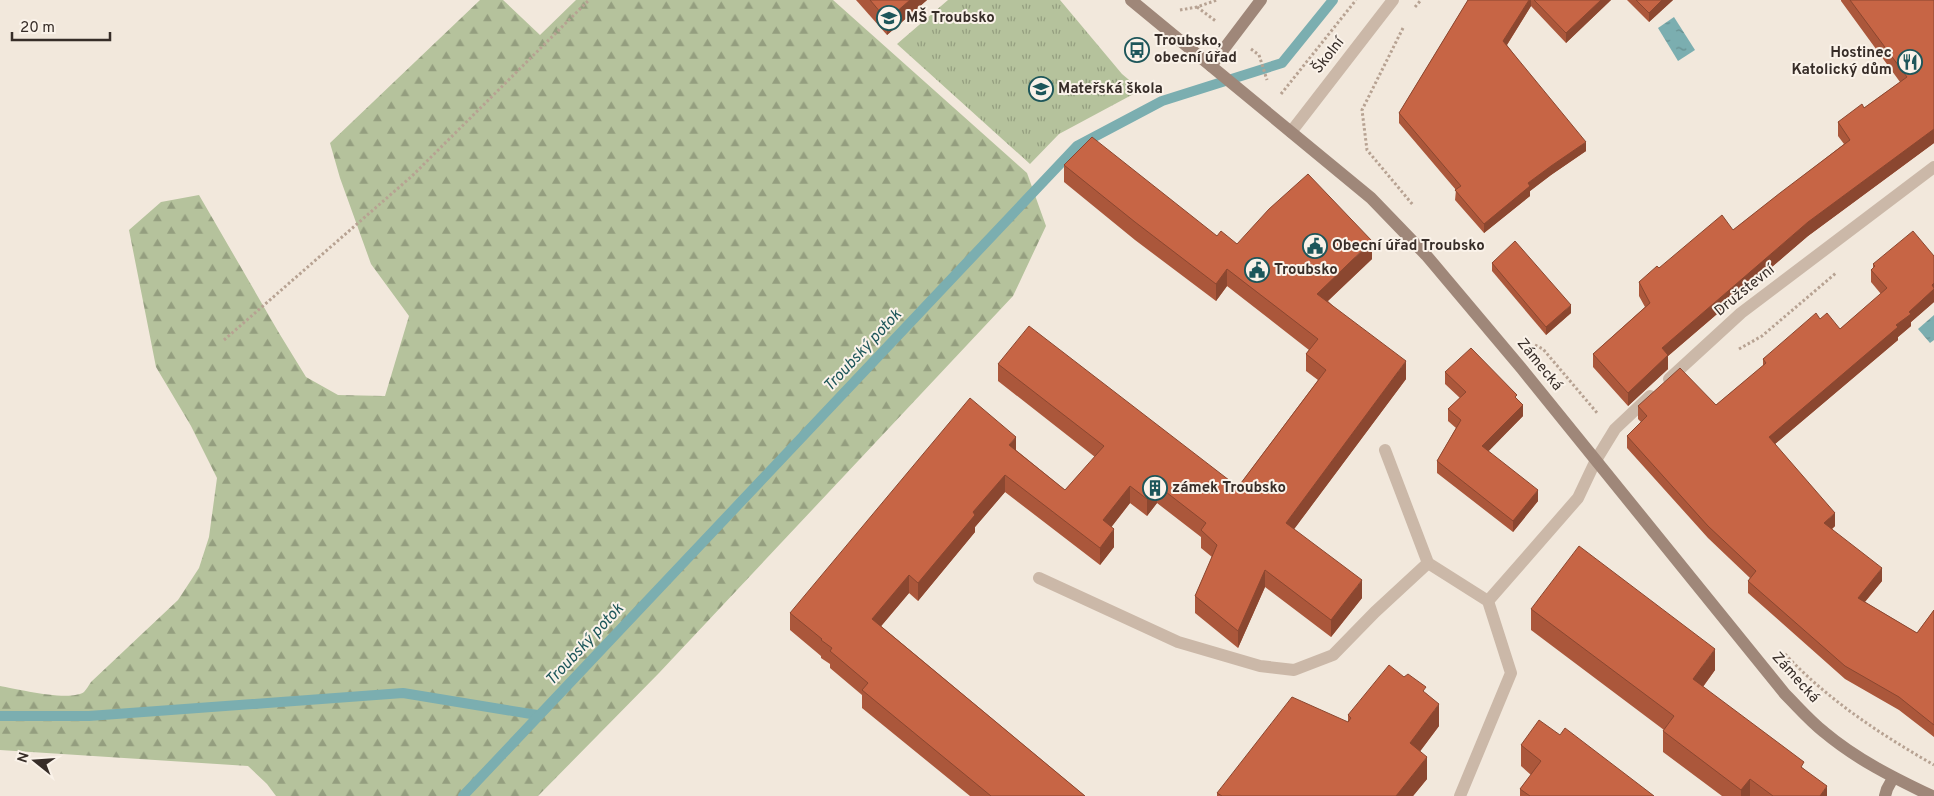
<svg xmlns="http://www.w3.org/2000/svg" width="1934" height="796" font-family="Overpass,sans-serif">
  <style>
    .grass { fill: url(#grass-tufts) }
    .forest { fill: url(#forest-firs) }
    .water { fill: url(#water-ripples) }
    .lines { fill: none; stroke-linecap: round; stroke-linejoin: round }
    .stream { stroke: #7baeb0; stroke-width: 10 }
    .path { stroke: #b7a292; stroke-width: 3; stroke-dasharray: 2.5 2.5; stroke-linecap: butt }
    .lane { stroke: #cbb8a8; stroke-width: 12 }
    .street { stroke: #cbb8a8; stroke-width: 12 }
    .secondary { stroke: #9f8779; stroke-width: 12 }
    .wall { fill: #ab573b }
    .shaded-wall { fill: #8b4730 }
    .building { fill: #c76545; stroke: #8b4730 }
    .labels { text-anchor: middle; dominant-baseline: central; stroke-width: 4; stroke-linejoin: round; paint-order: stroke }
    .poi-label { font-size: 15px; font-weight: bold; fill: #372d28; stroke: #faf2e9; text-anchor: start }
    .street-label { font-size: 15px; fill: #372d28; stroke: #faf2e9 }
    .water-label { font-size: 16px; font-style: italic; fill: #1d565a; stroke: #faf2e9 }
  </style>
  <defs>
    <pattern id="grass-tufts" width="24" height="20" patternUnits="userSpaceOnUse" patternTransform="scale(1.25)"><rect width="24" height="20" fill="#b5c29c"/><path d="M3 7l-1-3M5 7V3M7 7l1-3M15 17l-1-3M17 17v-4M19 17l1-3" fill="none" stroke="#949e7f"/></pattern>
    <pattern id="forest-firs" width="22" height="20" patternUnits="userSpaceOnUse" patternTransform="scale(1.25)"><rect width="22" height="20" fill="#b5c29c"/><path d="M5 1l3.5 6h-7zM16 11l3.5 6h-7z" fill="#949e7f"/></pattern>
    <pattern id="water-ripples" width="26" height="14" patternUnits="userSpaceOnUse" patternTransform="scale(1.25)"><rect width="26" height="14" fill="#7baeb0"/><path d="M2 4q2-2 4 0t4 0M15 11q2-2 4 0t4 0" fill="none" stroke="#668e8f"/></pattern>
  </defs>
  <rect width="100%" height="100%" fill="#f2e8dc"/>
  <!-- grass -->
  <polygon class="grass" points="948,0 1060,0 1122,74 1141,90 1059,134 1030,164 897,44"/>
  <!-- forest -->
  <path class="forest" d="M 480,0 L 503,0 L 540,35 L 576,0 L 833,0 L 1027,173 L 1046,226 L 1013,296 L 659,673 L 538,796 L 276,796 L 267,784 L 248,766 L 0,750 L 0,686 C 17,689 70,702 84,692 C 86,690 89,685 91,682 L 178,600 L 199,568 L 209,537 L 217,478 L 191,426 L 156,367 L 129,230 L 161,202 L 199,195 L 279,333 L 306,377 L 338,395 L 385,396 L 409,316 L 371,264 L 340,178 L 330,143 Z"/>
  <!-- water -->
  <g class="water">
    <polygon points="1674,17 1695,50 1678,61 1658,28"/>
    <polygon points="1934,315 1934,340 1930,343 1918,329"/>
  </g>
  <g class="lines">
    <!-- stream -->
    <g class="stream">
      <polyline points="0,716 89,716 403,693 537,715"/>
      <polyline points="463,796 1077,146 1162,101 1282,63 1333,0"/>
    </g>
    <!-- path -->
    <g class="path">
      <polyline points="1197,7 1217,22"/>
      <polyline points="1415,7 1421,0"/>
      <polyline points="1180,10 1197,7 1217,0"/>
      <polyline points="1403,28 1362,110 1367,150 1413,205"/>
      <polyline points="1251,49 1259,55 1267,80"/>
      <polyline points="1281,94 1356,0"/>
      <polyline points="224,340 412,176 589,0"/>
      <polyline points="1535,345 1543,349 1598,414"/>
      <polyline points="1739,349 1762,336 1836,273"/>
      <path d="M 1785,654 C 1828,700 1880,734 1934,765"/>
    </g>
    <!-- lane -->
    <g class="lane">
      <polyline points="1385,450 1428,563 1488,601 1511,673 1460,796"/>
      <polyline points="1039,578 1178,642 1260,666 1294,670 1333,655 1375,612 1428,563"/>
      <polyline points="1488,601 1578,498 1596,460"/>
    </g>
    <!-- street -->
    <g class="street">
      <polyline points="1291,132 1393,0"/>
      <polyline points="1669,379 1741,313 1934,167"/>
      <polyline points="1596,460 1615,429 1650,396"/>
    </g>
    <!-- secondary -->
    <g class="secondary">
      <path d="M 1131,0 L 1371,198 L 1426,255 L 1522,369 L 1785,694 C 1798,707 1810,721 1824,732 C 1856,759 1894,778 1932,796"/>
      <polyline points="1211,66 1261,0"/>
      <polyline points="1885,796 1887,789 1893,778"/>
    </g>
  </g>
  <!-- wall -->
  <g class="wall">
    <polygon points="856,0 927,0 887,35"/>
    <polygon points="1468,0 1611,0 1566,43 1531,6 1507,45 1586,151 1551,175 1530,191 1530,196 1484,233 1455,200 1456,190 1399,123 1399,113"/>
    <polygon points="1627,0 1673,0 1649,22"/>
    <polygon points="1841,0 1934,0 1934,143 1808,236 1668,356 1668,369 1628,406 1593,367 1593,354 1645,307 1639,296 1639,282 1659,268 1733,230 1844,144 1838,136 1838,122 1864,108 1900,82 1841,1"/>
    <polygon points="1064,165 1217,236 1237,244 1372,259 1328,301 1406,379 1294,529 1362,598 1331,637 1265,587 1238,648 1195,613 1195,596 1212,557 1201,548 1201,537 1157,503 1147,516 1130,503 1111,527 1114,547 1100,565 1005,492 975,527 975,532 918,601 909,593 881,626 1085,796 970,796 862,708 862,695 830,668 830,664 821,658 821,656 790,630 790,613 1016,450 1065,490 1095,457 998,381 998,364 1238,487 1318,380 1306,371 1306,354 1309,350 1227,286 1216,301 1135,240 1064,182"/>
    <polygon points="1934,256 1934,302 1911,322 1911,326 1898,337 1898,340 1775,444 1835,526 1832,529 1882,581 1865,602 1917,633 1934,610 1934,737 1899,710 1845,679 1748,593 1748,581 1750,578 1708,538 1627,448 1627,436 1641,422 1638,419 1638,406 1716,405 1763,366 1763,359 1820,319 1840,329 1881,294 1871,282 1871,270 1873,268 1873,264"/>
    <polygon points="1492,263 1571,313 1546,335 1492,271"/>
    <polygon points="1445,372 1517,399 1523,416 1488,451 1538,501 1513,532 1437,473 1437,461 1456,428 1448,421 1448,409 1460,398 1445,384"/>
    <polygon points="1531,609 1715,670 1703,687 1804,769 1827,796 1722,796 1663,752 1663,731 1664,730 1531,630"/>
    <polygon points="1426,693 1439,726 1420,751 1427,779 1413,796 1217,796 1217,793 1348,722 1348,715"/>
    <polygon points="1560,735 1654,796 1520,796 1520,789 1531,775 1521,766 1521,745"/>
  </g>
  <!-- shaded-wall -->
  <g class="shaded-wall">
    <polygon points="910,0 927,0 887,35 887,20"/>
    <polygon points="1529,0 1531,0 1531,6 1503,51 1503,41"/>
    <polygon points="1601,0 1611,0 1566,43 1566,33"/>
    <polygon points="1662,0 1673,0 1649,22 1649,13"/>
    <polygon points="1934,129 1934,143 1808,236 1668,356 1668,369 1628,406 1628,393 1662,348 1808,222"/>
    <polygon points="1586,142 1586,151 1551,175 1530,191 1530,196 1484,233 1484,224 1528,183 1551,166"/>
    <polygon points="1372,241 1372,259 1317,311 1317,294"/>
    <polygon points="1227,269 1227,286 1216,301 1216,284"/>
    <polygon points="1934,283 1934,302 1911,322 1911,326 1898,337 1898,340 1769,449 1769,437 1896,325"/>
    <polygon points="1571,305 1571,313 1546,335 1546,327"/>
    <polygon points="1406,361 1406,379 1286,540 1286,523"/>
    <polygon points="1523,405 1523,416 1482,458 1482,446"/>
    <polygon points="1016,437 1016,454 1009,445"/>
    <polygon points="1005,475 1005,492 975,527 975,532 918,601 918,583 973,512"/>
    <polygon points="1157,485 1157,503 1147,516 1147,499"/>
    <polygon points="1130,486 1130,503 1103,538 1103,520"/>
    <polygon points="1538,490 1538,501 1513,532 1513,521"/>
    <polygon points="1835,513 1835,526 1824,536 1824,523"/>
    <polygon points="1114,529 1114,547 1100,565 1100,548"/>
    <polygon points="1882,568 1882,581 1858,610 1858,598"/>
    <polygon points="1265,570 1265,587 1238,648 1238,631"/>
    <polygon points="909,575 909,593 872,637 872,619"/>
    <polygon points="1362,580 1362,598 1331,637 1331,620"/>
    <polygon points="1715,649 1715,670 1693,700 1693,679"/>
    <polygon points="1439,704 1439,726 1410,765 1410,743"/>
    <polygon points="1427,757 1427,779 1413,796 1396,796"/>
    <polygon points="1750,779 1750,796 1741,796 1741,790"/>
    <polygon points="1827,786 1827,796 1820,796"/>
  </g>
  <!-- building -->
  <g class="building">
    <polygon points="870,0 910,0 887,20"/>
    <polygon points="1468,0 1529,0 1503,41 1586,142 1551,166 1528,183 1530,186 1484,224 1455,190 1461,186 1399,113"/>
    <polygon points="1534,0 1601,0 1566,33"/>
    <polygon points="1636,0 1662,0 1649,13"/>
    <polygon points="1850,0 1934,0 1934,129 1808,222 1662,348 1668,355 1628,393 1593,354 1650,303 1639,282 1657,266 1659,268 1722,215 1733,230 1780,193 1850,140 1838,122 1862,104 1864,108 1907,77"/>
    <polygon points="1092,137 1217,236 1221,231 1237,244 1269,209 1308,174 1372,241 1317,294 1406,361 1286,523 1362,580 1331,620 1265,570 1238,631 1195,596 1217,545 1201,530 1206,523 1157,485 1147,499 1130,486 1103,520 1114,529 1100,548 1005,475 973,512 975,515 918,583 909,575 872,619 1085,796 991,796 862,690 868,683 830,651 832,648 821,640 822,639 790,613 970,398 1016,437 1009,445 1065,490 1104,446 998,364 1029,326 1238,487 1326,370 1306,354 1318,339 1227,269 1216,284 1135,222 1064,165"/>
    <polygon points="1913,231 1934,256 1934,283 1932,285 1934,288 1934,289 1909,312 1911,314 1896,325 1898,327 1769,437 1835,513 1824,523 1882,568 1858,598 1917,633 1934,610 1934,725 1899,697 1845,666 1748,581 1756,571 1708,526 1627,436 1647,416 1638,406 1680,368 1716,405 1766,363 1763,359 1816,313 1820,319 1827,313 1840,329 1887,288 1871,270 1875,266 1873,264"/>
    <polygon points="1515,241 1571,305 1546,327 1492,263"/>
    <polygon points="1471,348 1517,395 1515,397 1523,405 1482,446 1538,490 1513,521 1437,461 1461,420 1448,409 1466,392 1445,372"/>
    <polygon points="1579,546 1715,649 1693,679 1804,762 1801,767 1827,786 1820,796 1773,796 1750,779 1741,790 1663,731 1674,716 1531,609"/>
    <polygon points="1389,665 1404,677 1408,674 1426,687 1423,691 1439,704 1410,743 1427,757 1396,796 1222,796 1217,793 1292,697 1348,722 1351,718 1348,715"/>
    <polygon points="1539,720 1560,735 1565,728 1654,796 1530,796 1520,789 1541,761 1521,745"/>
  </g>
  <!-- icons -->
  <defs>
    <symbol id="school-ring" viewBox="-11 -11 22 22"><circle r="9.5" fill="#faf2e9" stroke="#1d565a" stroke-width="1.5"/><path d="M0-5L7-2L0 1L-7-2ZM-4 1L0 2.5L4 1V4Q0 6-4 4Z" fill="#1d565a"/></symbol>
    <symbol id="bus-ring" viewBox="-11 -11 22 22"><circle r="9.5" fill="#faf2e9" stroke="#1d565a" stroke-width="1.5"/><path d="M-5-6H5V4H4V6H2V4H-2V6H-4V4H-5ZM-3.5-4V0h7V-4ZM-3.5 1.2v1.5H-2V1.2ZM2 1.2v1.5H3.5V1.2Z" fill="#1d565a"/></symbol>
    <symbol id="restaurant-ring" viewBox="-11 -11 22 22"><circle r="9.5" fill="#faf2e9" stroke="#1d565a" stroke-width="1.5"/><path d="M-5-6h1v4h1v-4h1v4h1v-4h1v5L-1.5 .5V6h-2V.5L-5-1ZM5-6V6H3V1.5H1.5Q1.5-4 5-6Z" fill="#1d565a"/></symbol>
    <symbol id="civic-ring" viewBox="-11 -11 22 22"><circle r="9.5" fill="#faf2e9" stroke="#1d565a" stroke-width="1.5"/><path d="M-.6-6.5H3V-4.5H.6V-3L4-1V1h2V6H-6V1h2V-1L-.6-3ZM-1.2 2.5V6h2.4V2.5Z" fill="#1d565a"/></symbol>
    <symbol id="building-ring" viewBox="-11 -11 22 22"><circle r="9.5" fill="#faf2e9" stroke="#1d565a" stroke-width="1.5"/><path d="M-4-6H4V6H1V3H-1V6H-4ZM-2.5-4.3h1.7v1.8h-1.7ZM.8-4.3h1.7v1.8H.8ZM-2.5-1h1.7V.8h-1.7ZM.8-1h1.7V.8H.8Z" fill="#1d565a"/></symbol>
  </defs>
  <g fill-rule="evenodd">
    <use href="#school-ring" x="875" y="4" width="28" height="28"/>
    <use href="#bus-ring" x="1123" y="36" width="28" height="28"/>
    <use href="#restaurant-ring" x="1896" y="48" width="28" height="28"/>
    <use href="#school-ring" x="1027" y="75" width="28" height="28"/>
    <use href="#civic-ring" x="1301" y="232" width="28" height="28"/>
    <use href="#civic-ring" x="1243" y="256" width="28" height="28"/>
    <use href="#building-ring" x="1141" y="474" width="28" height="28"/>
  </g>
  <g class="labels">
    <!-- poi labels -->
    <g class="poi-label">
      <text x="906" y="18">MŠ Troubsko</text>
      <text x="1154" y="41">Troubsko,<tspan x="1154" dy="17">obecní úřad</tspan></text>
      <text x="1892" y="53" text-anchor="end">Hostinec<tspan x="1892" dy="17">Katolický dům</tspan></text>
      <text x="1058" y="89">Mateřská škola</text>
      <text x="1332" y="246">Obecní úřad Troubsko</text>
      <text x="1274" y="270">Troubsko</text>
      <text x="1172" y="488">zámek Troubsko</text>
    </g>
    <!-- street labels -->
    <g class="street-label">
      <text transform="translate(1329 56) rotate(-52)">Školní</text>
      <text transform="translate(1745 291) rotate(-39)">Družstevní</text>
      <text transform="translate(1539 365) rotate(51)">Zámecká</text>
      <text transform="translate(1795 678) rotate(48)">Zámecká</text>
    </g>
    <!-- water labels -->
    <g class="water-label">
      <text transform="translate(863 351) rotate(-47)">Troubský potok</text>
      <text transform="translate(585 645) rotate(-47)">Troubský potok</text>
    </g>
  </g>
  <!-- north arrow -->
  <g transform="translate(35 761) rotate(287)" stroke="#faf2e9" stroke-width="4" paint-order="stroke">
  <path d="M0-4L9 19L0 12L-9 19Z" fill="#372d28"/>
  <text y="-8" font-size="14" font-weight="bold" text-anchor="middle" fill="#372d28">N</text>
  </g>
  <!-- scale -->
  <path d="M12 32v8h98v-8" fill="none" stroke="#372d28" stroke-width="2.5"/>
  <text x="20" y="32" font-size="15" fill="#372d28" stroke="#faf2e9" stroke-width="4" paint-order="stroke">20 m</text>
</svg>
